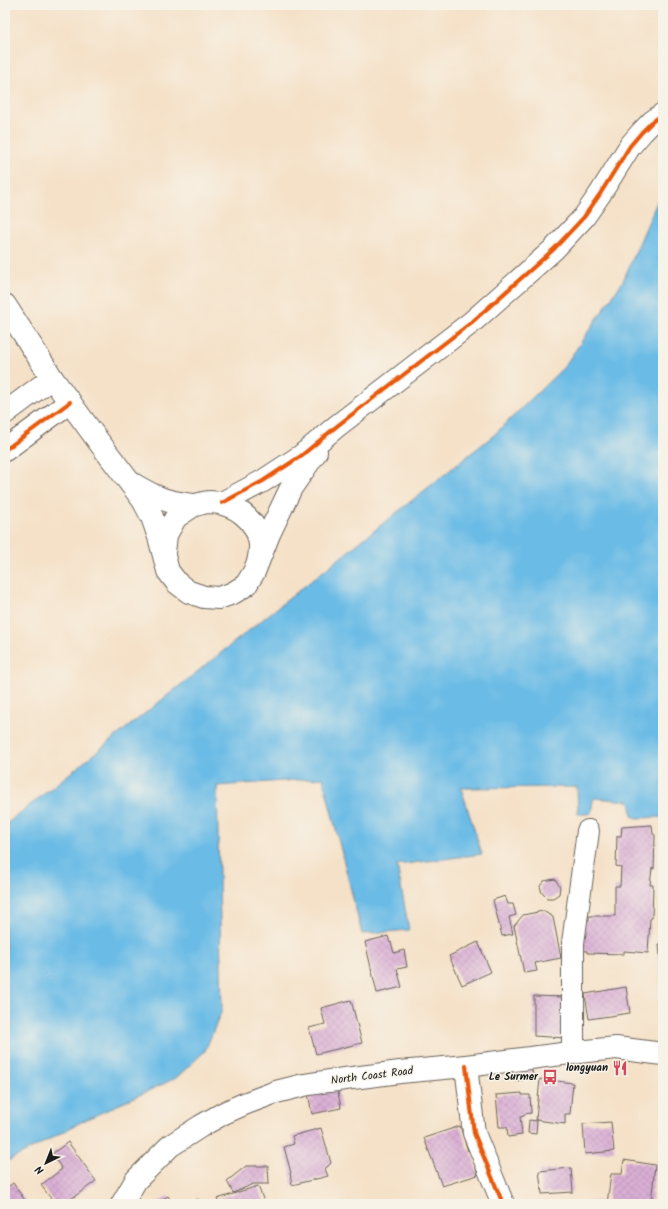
<svg xmlns="http://www.w3.org/2000/svg" width="668" height="1209" font-family="Kalam,sans-serif">
  <style>
    .water { fill: #6bbbe6; stroke: #446c81 }
    .building { fill: url(#building-cross-hatch) }
    .lines { fill: none; stroke-linecap: round; stroke-linejoin: round }
    .minor-casing { stroke: #686158; stroke-width: 24 }
    .major-casing { stroke: #686158; stroke-width: 24 }
    .minor { stroke: #fff; stroke-width: 22 }
    .major { stroke: #fff; stroke-width: 22 }
    .cycleway-casing { stroke: #f7f3e8; stroke-width: 6 }
    .cycleway { stroke: #e8590c; stroke-width: 4 }
    .labels { text-anchor: middle; dominant-baseline: central; stroke-width: 3; stroke-linejoin: round; paint-order: stroke }
    .poi-label { font-size: 11px; font-weight: bold; fill: #1c1c1c; stroke: #f7f3e8; text-anchor: end }
    .street-label { font-size: 11px; fill: #1c1c1c; stroke: #f7f3e8 }
  </style>
  <defs>
    <pattern id="building-cross-hatch" width="8" height="8" patternUnits="userSpaceOnUse"><rect width="8" height="8" fill="#daafd5"/><path d="M0 0l8 8M0 8l8-8" fill="none" stroke="#ba96b6"/></pattern>
  </defs>
  <rect width="100%" height="100%" fill="#f7f3e8"/>
  <filter id="ink" filterUnits="userSpaceOnUse"><feTurbulence type="fractalNoise" baseFrequency=".025" numOctaves="2"/><feDisplacementMap in="SourceGraphic" scale="8" xChannelSelector="R" yChannelSelector="G"/><feConvolveMatrix kernelMatrix="1 2 1 2 8 2 1 2 1" color-interpolation-filters="sRGB"/></filter>
  <filter id="wash" filterUnits="userSpaceOnUse"><feTurbulence type="fractalNoise" baseFrequency=".012" numOctaves="4" result="noise"/><feDisplacementMap in="SourceGraphic" scale="16" xChannelSelector="R" yChannelSelector="G"/><feGaussianBlur stdDeviation="0.9" result="paint"/><feColorMatrix in="noise" values="0 0 0 0 0 0 0 0 0 0 0 0 0 0 0 0 0 1.4 0 .05"/><feComposite in="paint" operator="in"/></filter>
  <g filter="url(#wash)">
    <rect width="100%" height="100%" fill="#f5e1c8"/>
    <!-- water -->
    <polygon class="water" points="663,188 663,817 638,818 632,816 631,804 629,801 595,798 593,800 591,813 588,814 578,814 577,787 461,788 482,854 397,865 409,930 362,934 323,778 217,786 222,1010 205,1051 176,1078 81,1122 26,1152 5,1162 5,825 494,435 564,367 623,281"/>
    <g id="blocks">
      <!-- building -->
      <g class="building">
        <polygon points="622,5 641,5 642,9 628,7"/>
        <polygon points="652,825 653,834 655,835 654,869 652,868 650,885 653,885 652,918 650,919 648,953 624,951 624,954 587,953 587,951 578,950 578,920 589,920 589,916 615,916 615,886 620,886 621,867 616,866 617,836 621,836 622,827"/>
        <polygon points="555,879 560,887 559,894 553,898 547,898 542,893 540,886 544,881"/>
        <polygon points="505,896 508,904 513,904 516,915 509,917 513,934 502,936 493,900"/>
        <polygon points="543,911 553,917 561,958 535,963 537,971 524,973 514,926 523,915"/>
        <polygon points="388,936 390,943 391,942 394,953 404,950 407,967 397,969 402,987 377,993 365,942"/>
        <polygon points="478,942 491,972 462,985 449,956"/>
        <polygon points="659,944 663,944 663,981 662,981"/>
        <polygon points="626,987 630,1013 589,1019 585,994"/>
        <polygon points="534,996 565,997 565,1038 534,1036"/>
        <polygon points="351,1000 362,1043 316,1054 309,1028 325,1024 321,1008"/>
        <polygon points="531,1067 534,1078 515,1081 512,1070"/>
        <polygon points="540,1079 573,1083 570,1114 565,1114 565,1124 536,1120"/>
        <polygon points="337,1087 341,1108 312,1114 308,1093"/>
        <polygon points="522,1093 522,1095 530,1095 531,1113 524,1114 524,1116 520,1117 522,1135 508,1137 507,1127 499,1127 496,1095"/>
        <polygon points="529,1120 537,1121 536,1134 528,1133"/>
        <polygon points="611,1122 614,1151 585,1154 583,1124"/>
        <polygon points="460,1126 468,1151 471,1150 478,1175 442,1186 424,1138"/>
        <polygon points="321,1128 331,1163 325,1169 328,1176 292,1185 290,1173 291,1173 284,1147 294,1144 292,1136"/>
        <polygon points="68,1142 96,1181 64,1204 55,1204 41,1185 62,1169 52,1154"/>
        <polygon points="624,1160 655,1165 651,1204 607,1204 611,1174 622,1174"/>
        <polygon points="246,1166 268,1166 269,1184 253,1184 233,1193 227,1181"/>
        <polygon points="571,1168 573,1192 542,1194 539,1171"/>
        <polygon points="13,1183 26,1202 23,1204 5,1204 5,1189"/>
        <polygon points="258,1186 265,1204 219,1204 217,1199"/>
        <polygon points="168,1196 173,1204 156,1204"/>
        <polygon points="198,1199 201,1204 190,1204"/>
        <polygon points="600,1201 600,1204 585,1204 585,1202"/>
      </g>
    </g>
  </g>
  <g filter="url(#ink)">
    <use href="#blocks" fill-opacity="0" stroke="#686158" stroke-width="1"/>
    <g class="lines">
      <defs>
        <g id="minor">
          <polyline points="5,305 52,378 99,442 143,500 152,517 159,537 168,571 177,583 189,592 204,597 219,598 233,593 246,585 254,572 269,534 291,488 316,452"/>
          <polyline points="5,413 52,378"/>
          <polyline points="5,450 70,402"/>
          <path d="M 131,483 C 145,491 158,499 174,502 C 180,503 189,505 195,505 C 200,504 205,502 210,502 C 234,503 257,519 260,544 C 260,548 260,553 259,557"/>
          <polyline points="222,503 263,481 301,456 337,426 472,322 554,249 584,217 600,194 630,146 642,132 652,122 663,114"/>
          <polyline points="164,553 166,535 176,517 194,505"/>
          <polyline points="573,1053 573,943 588,831"/>
          <polyline points="466,1066 474,1133 503,1204"/>
        </g>
        <polyline id="major" points="122,1204 136,1180 170,1146 201,1126 224,1113 244,1104 276,1092 304,1085 329,1081 400,1072 466,1066 578,1052 616,1048 663,1054"/>
      </defs>
      <!-- minor casing -->
      <use href="#minor" class="minor-casing"/>
      <!-- major casing -->
      <use href="#major" class="major-casing"/>
      <!-- minor -->
      <use href="#minor" class="minor"/>
      <!-- major -->
      <use href="#major" class="major"/>
      <defs>
        <g id="cycleway">
          <polyline points="5,450 70,402"/>
          <polyline points="222,503 263,481 301,456 337,426 472,322 554,249 584,217 600,194 630,146 642,132 652,122 663,114"/>
          <polyline points="466,1066 474,1133 503,1204"/>
        </g>
      </defs>
      <!-- cycleway casing -->
      <use href="#cycleway" class="cycleway-casing"/>
      <!-- cycleway -->
      <use href="#cycleway" class="cycleway"/>
    </g>
  </g>
  <!-- icons -->
  <defs>
    <symbol id="restaurant-bare" viewBox="-9 -9 18 18"><path d="M-5-6h1v4h1v-4h1v4h1v-4h1v5L-1.5 .5V6h-2V.5L-5-1ZM5-6V6H3V1.5H1.5Q1.5-4 5-6Z" fill="#d1495b" stroke="#f7f3e8" stroke-width="2.5" paint-order="stroke"/></symbol>
    <symbol id="bus-bare" viewBox="-9 -9 18 18"><path d="M-5-6H5V4H4V6H2V4H-2V6H-4V4H-5ZM-3.5-4V0h7V-4ZM-3.5 1.2v1.5H-2V1.2ZM2 1.2v1.5H3.5V1.2Z" fill="#d1495b" stroke="#f7f3e8" stroke-width="2.5" paint-order="stroke"/></symbol>
  </defs>
  <g fill-rule="evenodd">
    <use href="#restaurant-bare" x="609" y="1057" width="22" height="22"/>
    <use href="#bus-bare" x="539" y="1066" width="22" height="22"/>
  </g>
  <g class="labels">
    <!-- poi labels -->
    <g class="poi-label">
      <text x="608" y="1068">longyuan</text>
      <text x="538" y="1077">Le Surmer</text>
    </g>
    <!-- street labels -->
    <g class="street-label">
      <text transform="translate(372 1076) rotate(-7)">North Coast Road</text>
    </g>
  </g>
  <!-- margin -->
  <rect width="668" height="1209" fill="none" stroke="#f7f3e8" stroke-width="20"/>
  <!-- north arrow -->
  <g transform="translate(46 1163) rotate(223)" stroke="#f7f3e8" stroke-width="3" paint-order="stroke">
  <path d="M0-3L7 15L0 10L-7 15Z" fill="#1c1c1c"/>
  <text y="-6" font-size="11" font-weight="bold" text-anchor="middle" fill="#1c1c1c">N</text>
  </g>
</svg>
